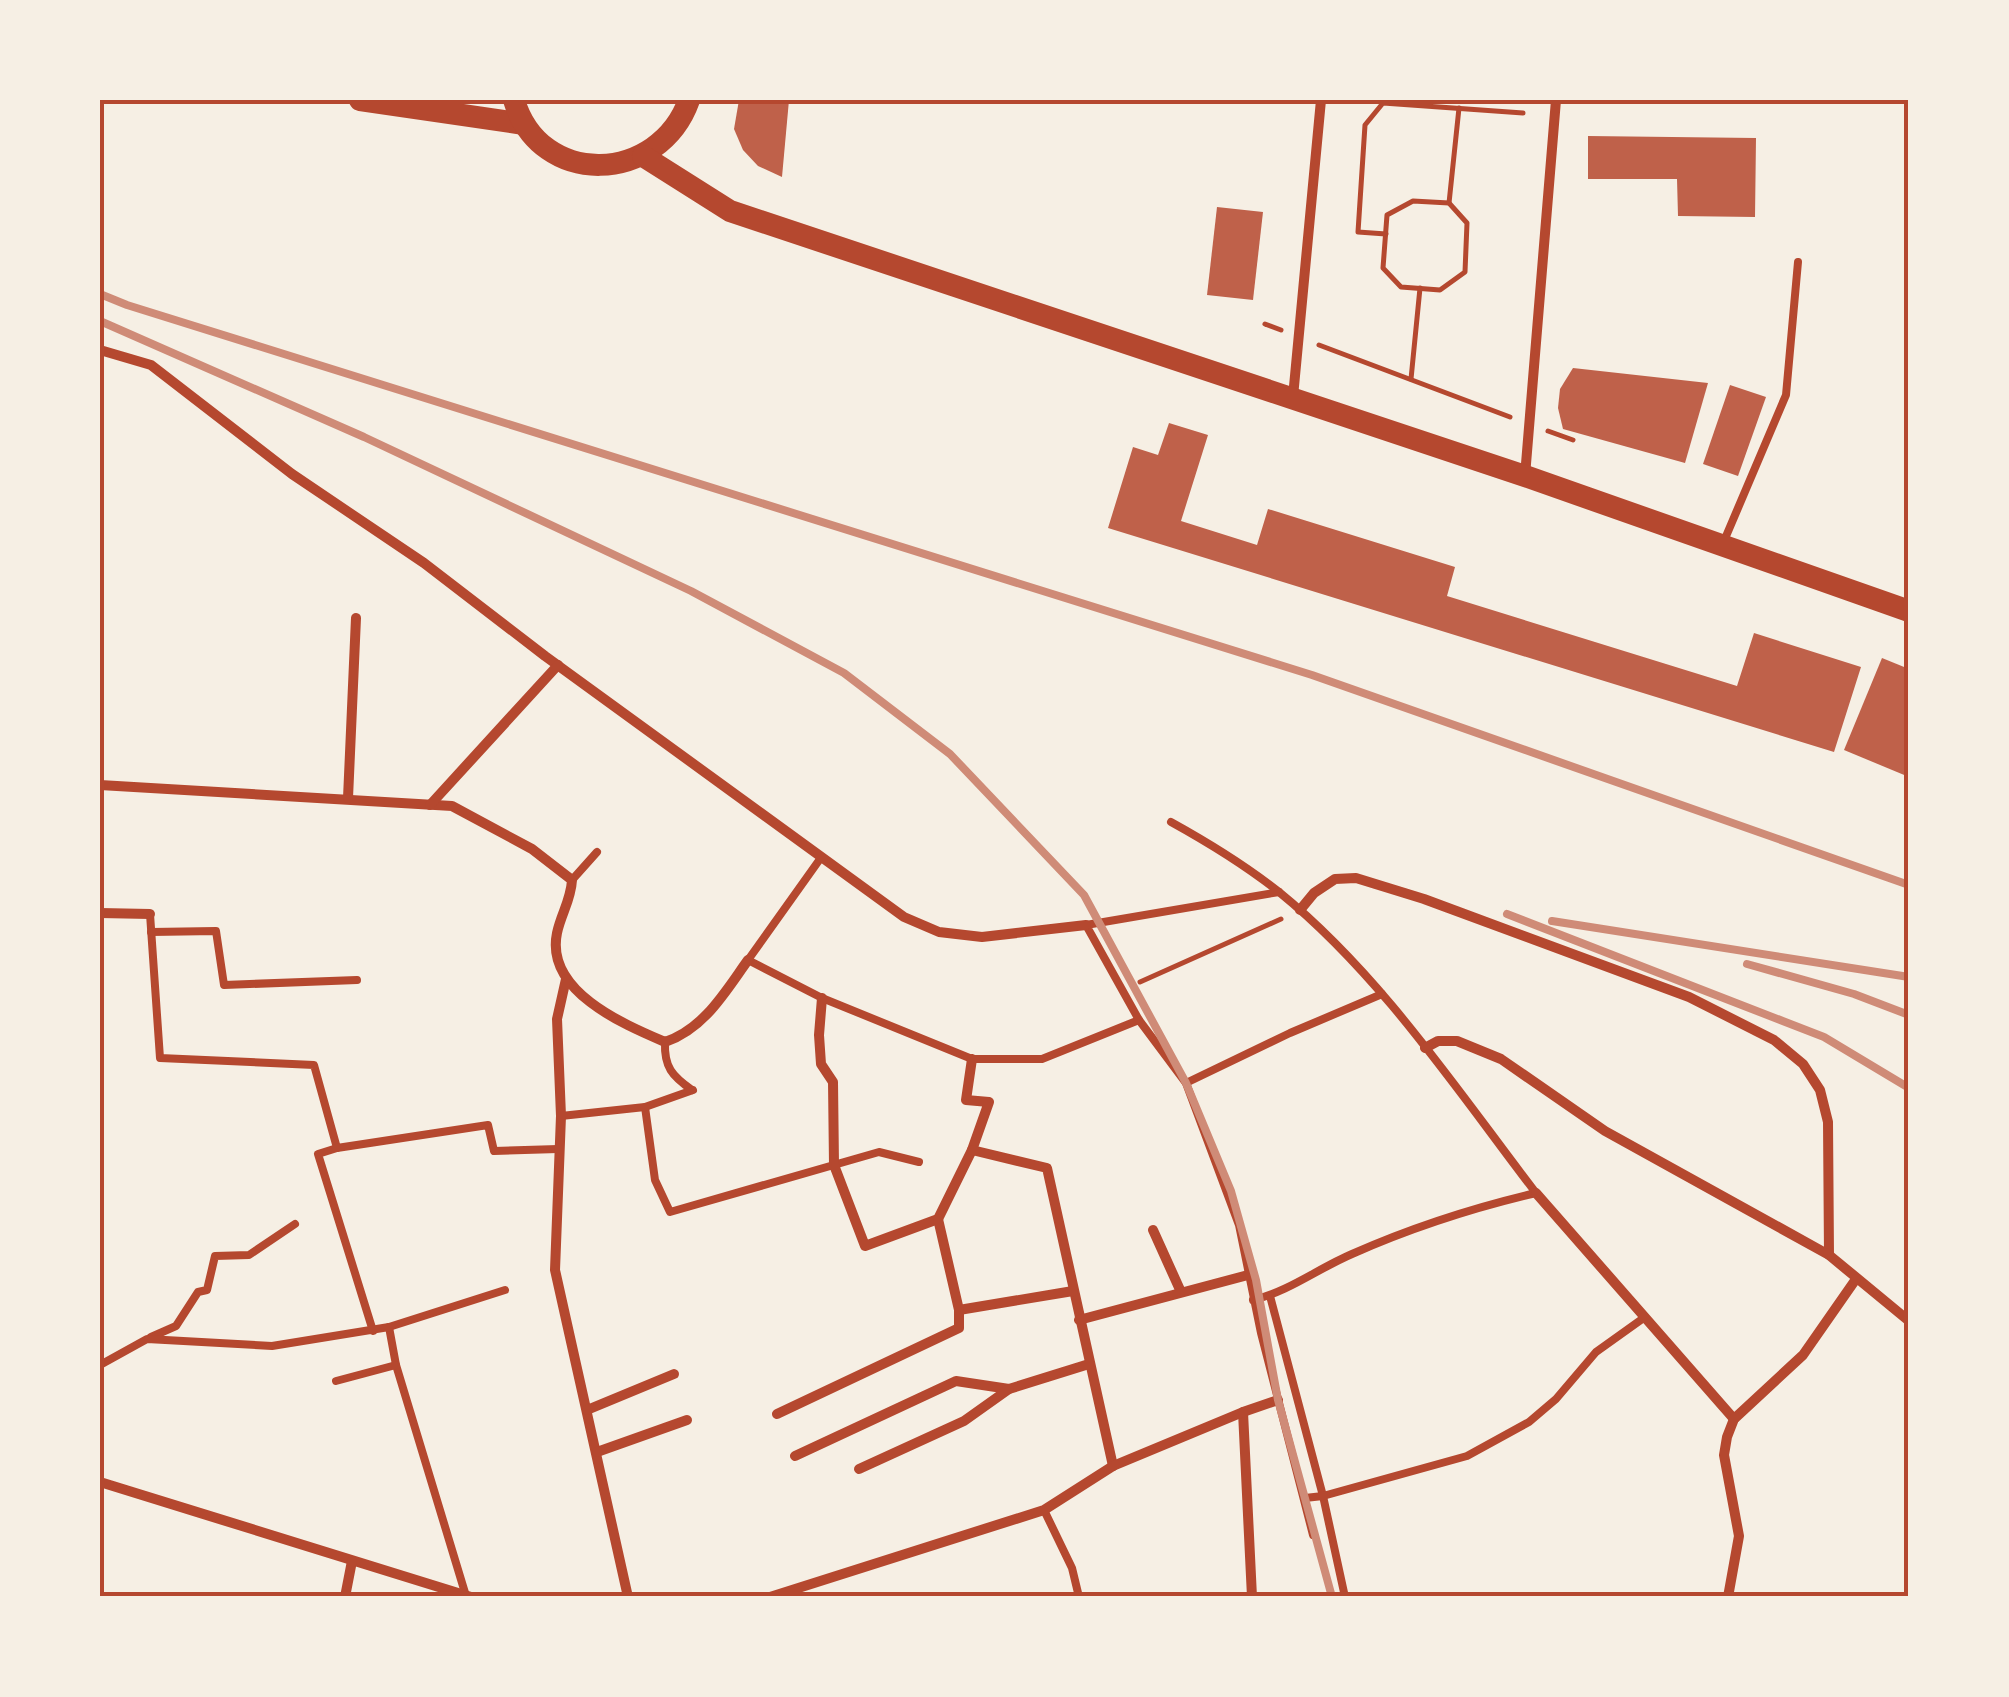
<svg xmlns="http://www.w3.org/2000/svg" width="2009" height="1697" font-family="'Public Sans',sans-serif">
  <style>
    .building { fill: #bf614a }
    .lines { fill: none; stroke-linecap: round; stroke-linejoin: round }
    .path { stroke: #b5482f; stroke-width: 5 }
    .service { stroke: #b5482f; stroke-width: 8 }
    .minor { stroke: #b5482f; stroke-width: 10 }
    .primary { stroke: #b5482f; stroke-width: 22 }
    .rail { stroke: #cf8b77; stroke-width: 8 }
    .neatline { fill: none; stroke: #b5482f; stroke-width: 4 }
  </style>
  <rect width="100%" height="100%" fill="#f6efe4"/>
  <!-- building -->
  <g class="building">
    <polygon points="739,100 789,100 782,177 758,166 743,150 734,129"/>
    <polygon points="1588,136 1756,138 1755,217 1678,216 1677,179 1588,179"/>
    <polygon points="1217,207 1263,212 1253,300 1207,295"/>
    <polygon points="1573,368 1708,383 1685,463 1563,429 1558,408 1560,389"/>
    <polygon points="1730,385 1766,397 1738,476 1703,464"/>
    <polygon points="1169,423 1208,435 1181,521 1257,545 1268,509 1455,567 1447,596 1737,686 1754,633 1861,667 1834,752 1108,528 1133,447 1158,455"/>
    <polygon points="1882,658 1909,669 1909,777 1844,750"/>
  </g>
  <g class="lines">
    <!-- path -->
    <g class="path">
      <polygon points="1413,201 1449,203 1467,223 1465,272 1440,290 1401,287 1383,268 1387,215"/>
      <polyline points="1449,203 1459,108"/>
      <polyline points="1386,234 1358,232 1365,125 1383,103 1523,113"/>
      <polyline points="1265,324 1281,330"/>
      <polyline points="1319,345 1510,417"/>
      <polyline points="1411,379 1420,288"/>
      <polyline points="1548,431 1573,440"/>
      <polyline points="1140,982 1281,919"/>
    </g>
    <!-- service -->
    <g class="service">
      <polyline points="1724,541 1786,395 1798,262"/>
      <path d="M 1171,822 C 1209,843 1245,865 1279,892 C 1381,975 1457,1090 1536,1193 C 1472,1208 1413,1227 1352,1254 C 1319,1268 1288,1292 1253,1300"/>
      <polyline points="820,859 748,960 822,998 972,1059 1042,1059 1139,1020"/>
      <polyline points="572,880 597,852"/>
      <polyline points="1279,892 1086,925 1139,1020 1186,1083 1239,1225 1261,1333 1313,1535"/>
      <polyline points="150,914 160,1058 314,1065 337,1148"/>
      <polyline points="151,932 216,931 224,985 357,980"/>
      <path d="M 665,1042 C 664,1067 672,1076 692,1090"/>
      <polyline points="1186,1083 1290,1033 1382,994"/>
      <polyline points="645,1107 655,1180 670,1212 879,1152 919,1162"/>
      <polyline points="561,1116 645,1107 693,1090"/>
      <polyline points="1270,1296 1323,1496 1345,1597"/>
      <polyline points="389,1327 396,1365 466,1596"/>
      <polyline points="373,1331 318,1154 337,1148 488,1125 494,1151 558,1149"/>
      <polyline points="151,1337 176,1326 198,1292 207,1290 215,1256 249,1255 295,1224"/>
      <polyline points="100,1365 147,1339 272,1346 389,1327 505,1290"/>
      <polyline points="336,1381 396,1365"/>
      <polyline points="1305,1498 1323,1496 1467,1456 1529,1422 1556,1399 1596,1352 1645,1317"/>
      <polyline points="1044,1510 1072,1568 1079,1597"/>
    </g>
    <!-- minor -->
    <g class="minor">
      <polyline points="100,350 151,365 292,474 424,563 545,656 904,917 939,932 982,937 1086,925"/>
      <polyline points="1293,397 1321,100"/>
      <polyline points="1525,476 1556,100"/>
      <path d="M 100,785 L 452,806 L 532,849 L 572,880 C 571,900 561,914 557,933 C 545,991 623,1024 665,1042 C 704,1029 725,992 748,960"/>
      <polyline points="348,798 356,618"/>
      <polyline points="430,805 558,665"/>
      <polyline points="1300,910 1314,893 1335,879 1356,878 1424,899 1689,997 1774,1040 1803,1064 1820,1090 1828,1122 1829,1255"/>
      <polyline points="100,913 150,914"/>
      <polyline points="566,979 557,1019 561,1116 555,1270 628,1597"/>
      <polyline points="822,998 819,1035 821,1064 833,1082 834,1165 865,1246 938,1219 972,1150 989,1102 966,1100 972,1059"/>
      <polyline points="1425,1048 1438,1041 1457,1041 1501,1059 1605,1131 1829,1255 1909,1321"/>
      <polyline points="972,1150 1047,1168 1113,1466"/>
      <polyline points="1536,1193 1734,1419"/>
      <polyline points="1153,1230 1181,1292"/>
      <polyline points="959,1310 1073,1291"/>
      <polyline points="1079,1320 1248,1275"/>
      <polyline points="587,1410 674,1374"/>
      <polyline points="1243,1412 1252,1597"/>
      <polyline points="777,1414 959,1328 959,1310 938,1219"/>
      <polyline points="597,1452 687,1420"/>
      <polyline points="795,1456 956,1381 1009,1389 1089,1364"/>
      <polyline points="859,1469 964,1421 1009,1389"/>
      <polyline points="100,1482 471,1597"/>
      <polyline points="345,1597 352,1561"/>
      <polyline points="770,1597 1044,1510 1113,1466 1243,1412 1278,1400"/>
      <polyline points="1728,1597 1739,1536 1724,1455 1727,1437 1734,1419 1803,1355 1856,1279"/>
    </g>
    <!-- primary -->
    <g class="primary">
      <polyline points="360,100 524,124"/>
      <path d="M 514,100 C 540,189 659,184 689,100"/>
      <polyline points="643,156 730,211 1525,476 1909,611"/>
    </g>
    <!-- rail -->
    <g class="rail">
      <polyline points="100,294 127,305 1312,675 1909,885"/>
      <polyline points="100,321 364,437 691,591 844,673 950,754 1084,895 1186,1083 1231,1191 1256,1280 1278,1400 1332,1597"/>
      <polyline points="1507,914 1824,1037 1909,1088"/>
      <polyline points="1552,921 1909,977"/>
      <polyline points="1747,964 1854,994 1909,1015"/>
    </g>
  </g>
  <!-- border -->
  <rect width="2009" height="1697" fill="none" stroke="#f6efe4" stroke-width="205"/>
  <rect x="102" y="102" width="1804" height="1492" class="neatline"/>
</svg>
